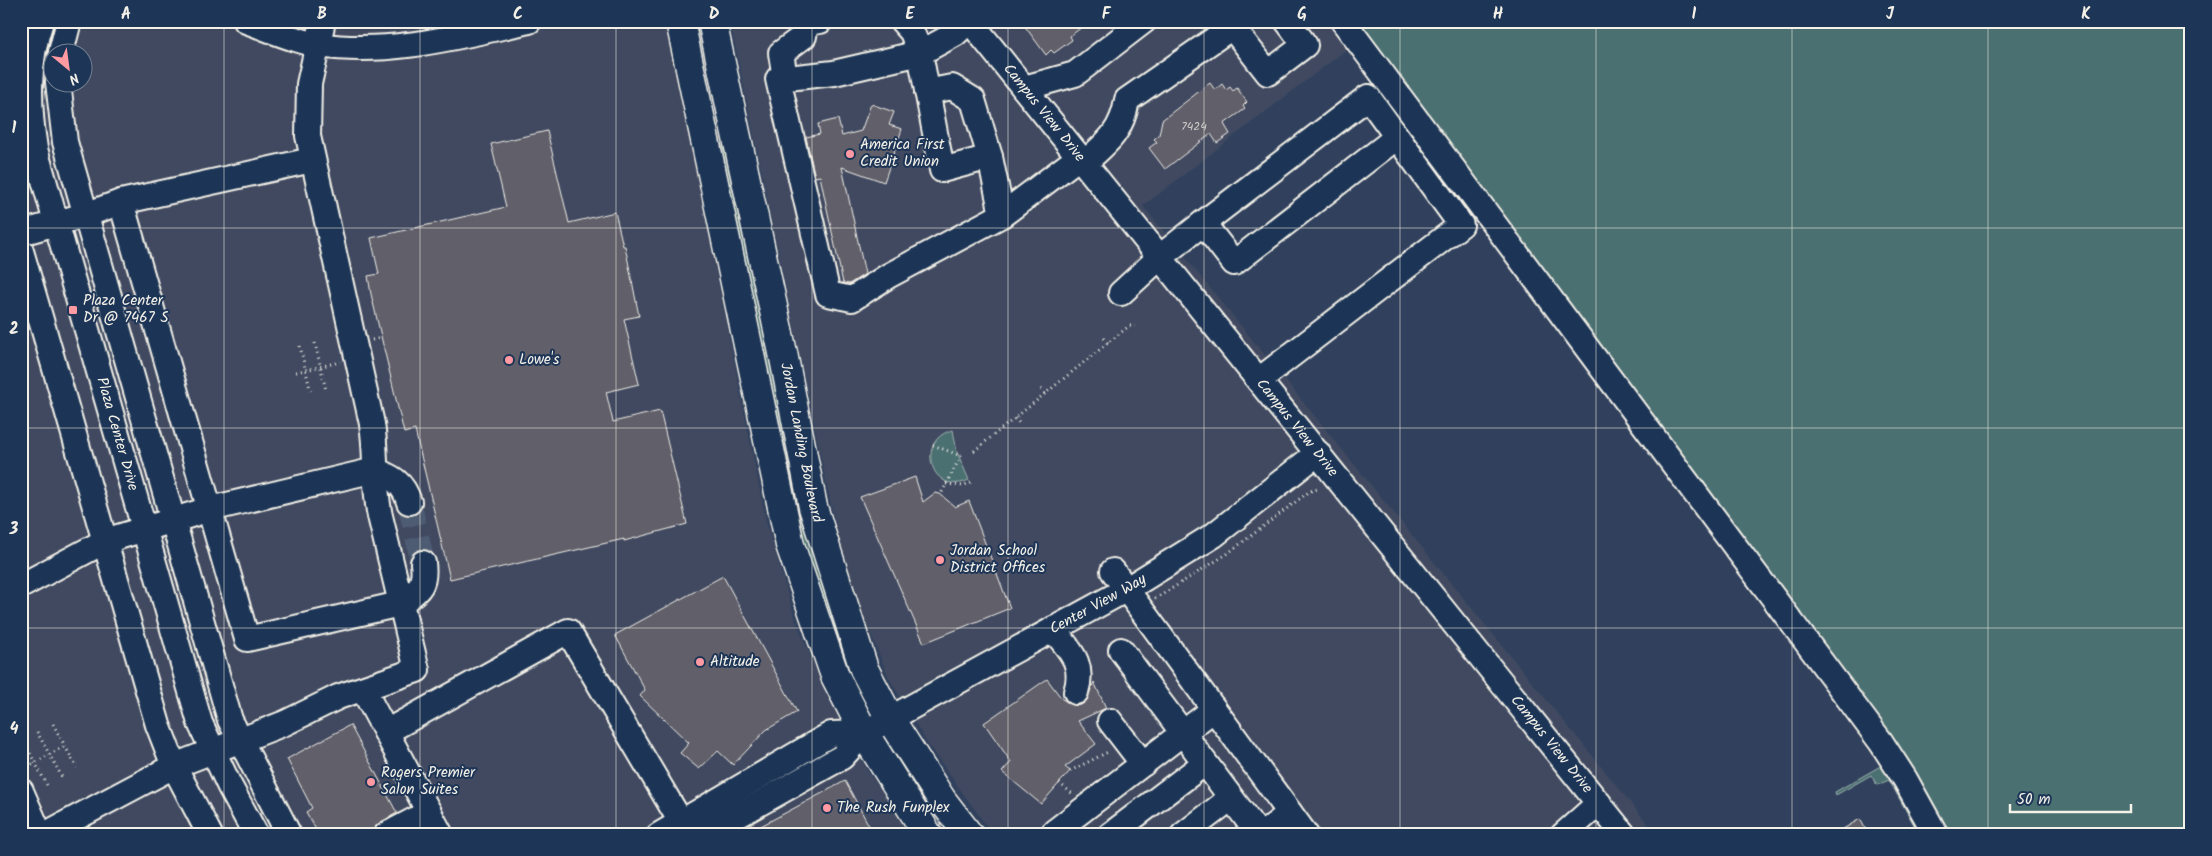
<svg xmlns="http://www.w3.org/2000/svg" width="2212" height="856" font-family="Kalam,sans-serif">
  <style>
    .built { fill: #3f4a61; fill-rule: evenodd }
    .green { fill: #4b7072; stroke: #a0b0ad }
    .building { fill: #605e6b; stroke: #f4f1e8 }
    .lines { fill: none; stroke-linecap: round; stroke-linejoin: round }
    .minor-tunnel { stroke: #4e5b72; stroke-width: 24; stroke-dasharray: 24 12; stroke-linecap: butt }
    .minor-casing { stroke: #f4f1e8; stroke-width: 28 }
    .major-casing { stroke: #f4f1e8; stroke-width: 31 }
    .path { stroke: #f4f1e8; stroke-width: 3; stroke-dasharray: 1 4; stroke-linecap: butt }
    .minor { stroke: #1d3557; stroke-width: 24 }
    .major { stroke: #1d3557; stroke-width: 28 }
    .grid { fill: none; stroke: #f4f1e8; stroke-width: 1; stroke-opacity: 0.55 }
    .poi-dot { fill: #ff9aa2; stroke: #1d3557; stroke-width: 2 }
    .labels { text-anchor: middle; dominant-baseline: central; stroke-width: 4; stroke-linejoin: round; paint-order: stroke }
    .number-label { font-size: 12px; fill: #cfccc9 }
    .street-label { font-size: 15px; fill: #f4f1e8; stroke: #1d3557 }
    .poi-label { font-size: 15px; fill: #f4f1e8; stroke: #1d3557; text-anchor: start }
    .neatline { fill: none; stroke: #f4f1e8; stroke-width: 2 }
    .grid-label { font-size: 16px; text-anchor: middle; font-weight: bold; fill: #f4f1e8 }
  </style>
  <rect width="100%" height="100%" fill="#31415d"/>
  <filter id="ink" filterUnits="userSpaceOnUse"><feTurbulence type="fractalNoise" baseFrequency=".02" numOctaves="2"/><feDisplacementMap in="SourceGraphic" scale="10" xChannelSelector="R" yChannelSelector="G"/><feConvolveMatrix kernelMatrix="1 2 1 2 8 2 1 2 1" color-interpolation-filters="sRGB"/></filter>
  <g filter="url(#ink)">
    <!-- built -->
    <g class="built">
      <path d="M 21,21 L 666,21 L 766,521 L 795,618 L 825,692 L 868,772 L 913,835 L 21,835 ZM 52,52 L 82,52 L 82,82 L 52,82 Z"/>
      <polygon points="730,21 1332,21 1351,46 1143,206 1657,835 993,835 927,743 889,678 854,593 832,510"/>
    </g>
    <!-- green -->
    <g class="green">
      <polygon points="694,21 717,132 738,189 858,686 801,546 689,23"/>
      <polygon points="1335,21 2191,21 2191,835 1926,835 1885,761"/>
      <path d="M 953,430 L 957,452 L 969,480 C 931,498 914,439 953,430 Z"/>
      <polygon points="1884,764 1924,835 1914,835 1918,832 1889,780 1877,785 1871,775 1836,795 1835,792"/>
    </g>
    <!-- building -->
    <g class="building">
      <polygon points="1021,21 1090,21 1070,36 1072,40 1054,53 1051,50 1046,55"/>
      <polygon points="1210,83 1215,90 1222,84 1226,90 1230,87 1233,91 1237,88 1247,102 1243,106 1245,109 1224,124 1230,134 1217,143 1211,134 1165,169 1149,148 1157,142 1154,139 1159,135 1162,120"/>
      <polygon points="871,104 894,112 889,125 902,129 884,182 842,167 865,274 849,284 843,283 820,176 815,177 806,137 820,134 818,124 838,119 842,136 861,131"/>
      <polygon points="547,131 569,223 615,212 623,246 625,246 639,316 624,319 639,384 606,392 613,422 660,411 687,524 624,541 624,539 450,579 415,430 404,433 371,294 368,276 379,274 371,238 506,207 491,144"/>
      <polygon points="915,477 923,502 935,493 940,494 955,507 969,501 1010,608 924,643 860,497"/>
      <polygon points="723,576 797,712 766,730 733,765 718,751 699,769 680,753 689,743 640,696 645,690 615,635"/>
      <polygon points="1047,679 1062,699 1073,705 1081,705 1086,701 1094,682 1106,708 1078,721 1096,744 1065,767 1070,771 1041,804 1002,772 1011,762 984,723"/>
      <polygon points="350,725 397,813 379,823 374,828 372,835 319,835 306,812 312,808 287,759"/>
      <polygon points="845,781 874,835 744,835"/>
      <polygon points="1860,819 1869,835 1833,835"/>
    </g>
    <g class="lines">
      <!-- minor-tunnel -->
      <polyline class="minor-tunnel" points="409,502 423,563"/>
      <defs>
        <g id="minor">
          <path id="s1" d="M 41,21 C 27,63 28,105 35,149 L 200,723 L 229,785 L 256,835"/>
          <path d="M 246,21 C 269,29 294,41 319,45 C 389,56 460,36 529,21"/>
          <polyline points="902,21 912,32 920,53 955,34 969,21"/>
          <path id="s2" d="M 970,21 L 1624,835"/>
          <polyline points="1240,21 1232,27 1268,73 1305,45 1287,21"/>
          <polyline points="1343,21 1881,742 1905,779 1936,835"/>
          <polyline points="61,52 69,21"/>
          <polyline points="785,78 781,53 804,36 806,23 820,21"/>
          <polyline points="58,82 65,142 230,720 289,835"/>
          <polyline points="1024,88 1075,74 1144,21"/>
          <polyline points="927,92 952,87 973,100 990,157"/>
          <path d="M 1084,163 C 1107,143 1122,132 1127,100 L 1232,27"/>
          <path d="M 121,202 L 247,639 L 400,604 C 418,590 426,587 423,563"/>
          <polyline points="1002,215 990,157 942,170 920,53 834,73 778,79 828,294 852,299 888,276 1002,215 1079,157"/>
          <polyline points="1203,223 1368,97 1397,137"/>
          <polyline points="21,233 85,215 121,202 312,160"/>
          <polyline points="21,251 158,725 174,766 210,835"/>
          <polyline points="1121,293 1160,257 1203,223 1234,263 1397,137 1461,225 1259,380"/>
          <polyline points="1113,571 1290,813 1262,835"/>
          <path d="M 21,586 L 105,541 L 210,509 L 375,470 C 393,478 403,482 409,502"/>
          <path d="M 1053,629 C 1070,651 1085,663 1076,692"/>
          <polyline points="1121,650 1259,835"/>
          <polyline points="363,689 441,835"/>
          <polyline points="1110,721 1143,764"/>
          <polyline points="386,732 568,631 681,822"/>
          <polyline points="21,791 40,835"/>
          <polyline points="1290,813 1306,835"/>
          <path d="M 44,835 L 174,766 L 285,723 L 338,697 L 417,670 L 380,516 C 373,485 377,455 372,424 L 308,136 L 309,84 L 323,21"/>
          <polyline points="386,835 429,812"/>
          <polyline points="659,835 831,734 864,733"/>
          <path id="s3" d="M 703,835 L 842,757 L 864,733 L 1127,589 L 1214,535 L 1318,453"/>
          <polyline points="1055,835 1054,832 1214,709"/>
          <polyline points="1110,835 1205,763"/>
          <polyline points="1183,835 1231,798"/>
          <polyline points="1563,835 1599,803"/>
        </g>
        <g id="major">
          <polyline points="680,21 790,545 835,676 864,733 928,835"/>
          <path id="s4" d="M 712,21 L 783,353 L 813,507 L 864,669 L 890,719 L 942,800 L 969,835"/>
        </g>
      </defs>
      <!-- minor casing -->
      <use href="#minor" class="minor-casing"/>
      <!-- major casing -->
      <use href="#major" class="major-casing"/>
      <!-- path -->
      <g class="path">
        <polyline points="1104,338 1108,343"/>
        <polyline points="372,340 381,338"/>
        <polyline points="315,343 326,390"/>
        <polyline points="300,346 311,393"/>
        <polyline points="296,372 340,362"/>
        <polyline points="1041,389 1045,394"/>
        <polyline points="1015,418 1019,423"/>
        <polyline points="933,445 961,456 941,494"/>
        <polyline points="974,451 1129,326 1135,326"/>
        <polyline points="946,484 963,486 973,481"/>
        <polyline points="1155,599 1227,554 1310,491 1318,489"/>
        <polyline points="53,724 77,768"/>
        <polyline points="37,732 62,777"/>
        <polyline points="23,740 47,785"/>
        <polyline points="23,769 65,746"/>
        <polyline points="1070,771 1110,751"/>
        <polyline points="1059,783 1074,795"/>
      </g>
      <!-- minor -->
      <use href="#minor" class="minor"/>
      <!-- major -->
      <use href="#major" class="major"/>
    </g>
  </g>
  <!-- grid -->
  <path class="grid" d="M 224,21 L 224,835M 420,21 L 420,835M 616,21 L 616,835M 812,21 L 812,835M 1008,21 L 1008,835M 1204,21 L 1204,835M 1400,21 L 1400,835M 1596,21 L 1596,835M 1792,21 L 1792,835M 1988,21 L 1988,835M 21,228 L 2191,228M 21,428 L 2191,428M 21,628 L 2191,628"/>
  <!-- markers -->
  <g class="poi-dot">
    <circle cx="850" cy="154" r="5"/>
    <rect x="68" y="305" width="10" height="10" rx="2.5"/>
    <circle cx="509" cy="360" r="5"/>
    <circle cx="940" cy="560" r="5"/>
    <circle cx="700" cy="662" r="5"/>
    <circle cx="371" cy="782" r="5"/>
    <circle cx="827" cy="808" r="5"/>
  </g>
  <g class="labels">
    <!-- number labels -->
    <g class="number-label">
      <text x="1194" y="126">7424</text>
    </g>
    <!-- street labels -->
    <g class="street-label">
      <text stroke="none"><textPath href="#s2" startOffset="118">Campus View Drive</textPath></text>
      <text stroke="none"><textPath href="#s2" startOffset="522">Campus View Drive</textPath></text>
      <text stroke="none"><textPath href="#s1" startOffset="426">Plaza Center Drive</textPath></text>
      <text stroke="none"><textPath href="#s4" startOffset="431">Jordan Landing Boulevard</textPath></text>
      <text stroke="none"><textPath href="#s3" startOffset="459">Center View Way</textPath></text>
      <text stroke="none"><textPath href="#s2" startOffset="928">Campus View Drive</textPath></text>
    </g>
    <!-- poi labels -->
    <g class="poi-label">
      <text x="860" y="145">America First<tspan x="860" dy="17">Credit Union</tspan></text>
      <text x="83" y="301">Plaza Center<tspan x="83" dy="17">Dr @ 7467 S</tspan></text>
      <text x="519" y="360">Lowe's</text>
      <text x="950" y="551">Jordan School<tspan x="950" dy="17">District Offices</tspan></text>
      <text x="710" y="662">Altitude</text>
      <text x="381" y="773">Rogers Premier<tspan x="381" dy="17">Salon Suites</tspan></text>
      <text x="837" y="808">The Rush Funplex</text>
    </g>
  </g>
  <!-- margin -->
  <rect width="2212" height="856" fill="none" stroke="#1d3557" stroke-width="55"/>
  <!-- north arrow -->
  <g transform="translate(68 68) rotate(151)"><circle r="24" fill="#1d3557" stroke="#738091"/>
  <path d="M0-4L9 19L0 12L-9 19Z" fill="#ff9aa2"/>
  <text y="-8" font-size="14" font-weight="bold" text-anchor="middle" fill="#f4f1e8">N</text>
  </g>
  <!-- scale -->
  <path d="M2010 804v8h121v-8" fill="none" stroke="#f4f1e8" stroke-width="2.5"/>
  <text x="2017" y="804" font-size="15" fill="#f4f1e8" stroke="#1d3557" stroke-width="4" paint-order="stroke">50 m</text>
  <rect x="28" y="28" width="2156" height="800" class="neatline"/>
  <g class="grid-label">
    <text x="126" y="19">A</text>
    <text x="322" y="19">B</text>
    <text x="518" y="19">C</text>
    <text x="714" y="19">D</text>
    <text x="910" y="19">E</text>
    <text x="1106" y="19">F</text>
    <text x="1302" y="19">G</text>
    <text x="1498" y="19">H</text>
    <text x="1694" y="19">I</text>
    <text x="1890" y="19">J</text>
    <text x="2086" y="19">K</text>
    <text x="14" y="133">1</text>
    <text x="14" y="334">2</text>
    <text x="14" y="534">3</text>
    <text x="14" y="734">4</text>
  </g>
</svg>
